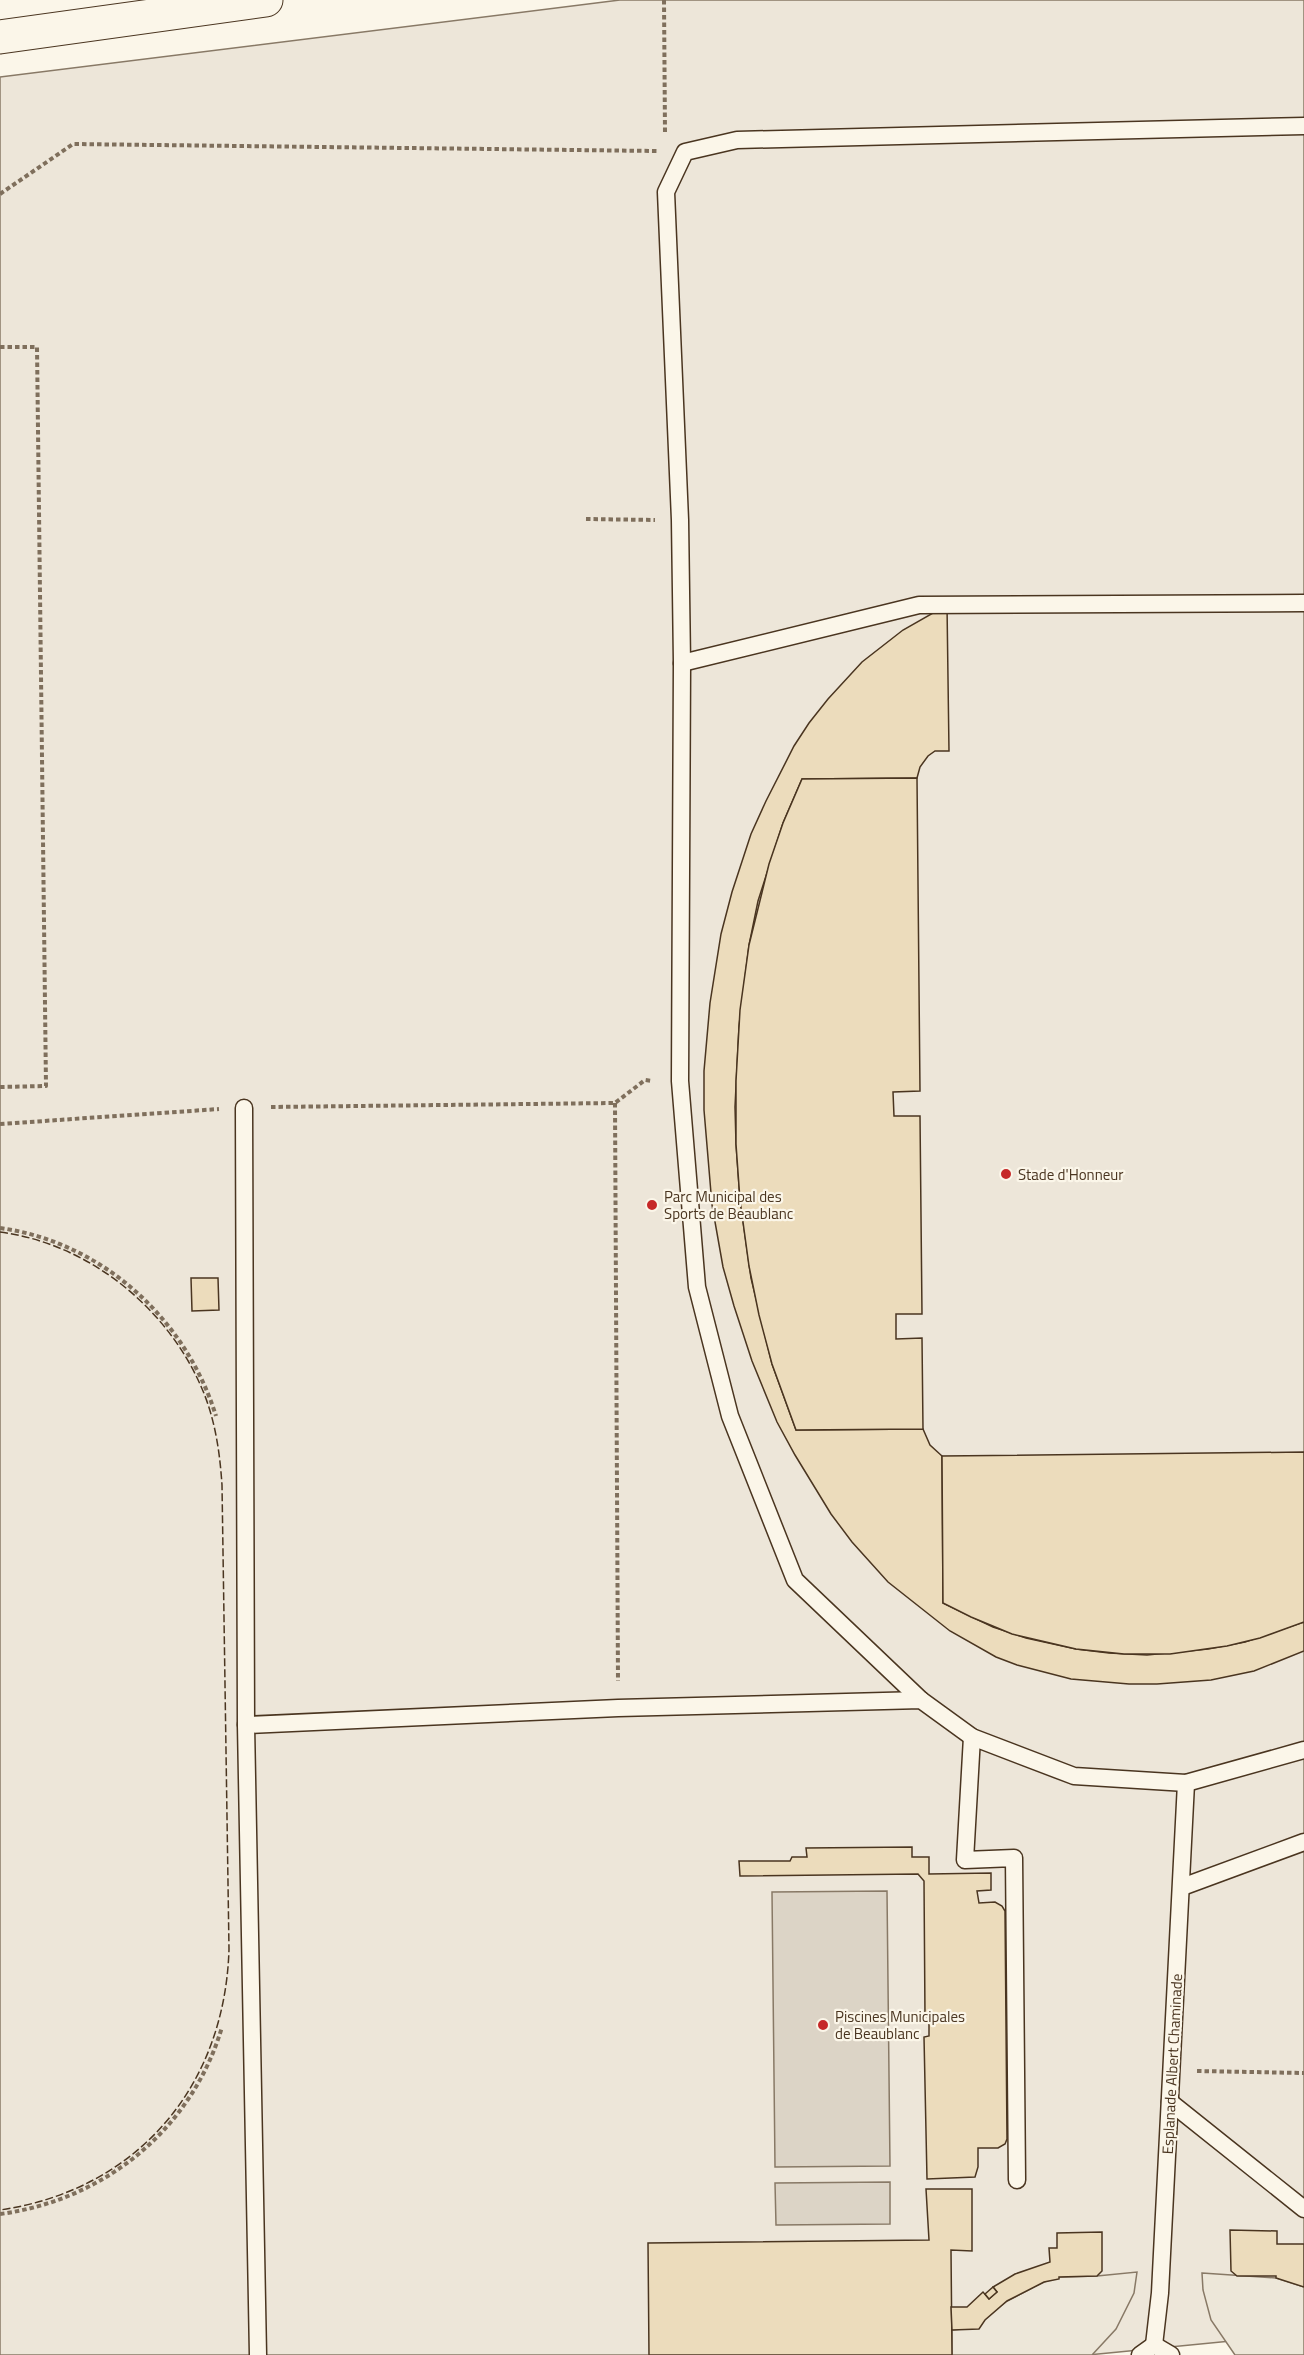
<svg xmlns="http://www.w3.org/2000/svg" width="1304" height="2355" font-family="'Titillium Web',sans-serif">
  <style>
    .green { fill: #ede6d9; stroke: #887966; stroke-width: 1.5 }
    .parking { fill: #ede7d9; stroke: #887966; stroke-width: 1.5 }
    .water { fill: #dcd4c6; stroke: #887966; stroke-width: 1.5 }
    .building { fill: #ecdcbc; stroke: #4a3520; stroke-width: 1.5 }
    .lines { fill: none; stroke-linecap: round; stroke-linejoin: round }
    .lane-casing { stroke: #4a3520; stroke-width: 19 }
    .street-casing { stroke: #4a3520; stroke-width: 35 }
    .path { stroke: #7f6f5c; stroke-width: 4; stroke-dasharray: 4.5 3; stroke-linecap: butt }
    .lane { stroke: #fbf6e9; stroke-width: 16 }
    .street { stroke: #fbf6e9; stroke-width: 33 }
    .fence { stroke: #4a3520; stroke-width: 1.5; stroke-dasharray: 8 3; stroke-linecap: butt }
    .poi-dot { fill: #c62828; stroke: #fbf6e9; stroke-width: 2 }
    .labels { text-anchor: middle; dominant-baseline: central; stroke-width: 4.5; stroke-linejoin: round; paint-order: stroke }
    .poi-label { font-size: 15px; fill: #4a3520; stroke: #fbf6e9; text-anchor: start }
    .street-label { font-size: 15px; fill: #4a3520; stroke: #fbf6e9 }
  </style>
  <rect width="100%" height="100%" fill="#fbf6e9"/>
  <!-- green -->
  <polygon class="green" points="620,0 1304,0 1304,2334 1088,2355 0,2355 0,77"/>
  <!-- parking -->
  <g class="parking">
    <polygon points="1137,2272 1134,2293 1116,2329 1092,2355 952,2355 952,2330 971,2328 1007,2301 1044,2282 1059,2277 1097,2276"/>
    <polygon points="1202,2273 1276,2278 1304,2287 1304,2355 1235,2355 1211,2320 1203,2290"/>
  </g>
  <!-- water -->
  <g class="water">
    <polygon points="887,1891 890,2166 775,2167 772,1892"/>
    <polygon points="890,2182 890,2224 776,2225 775,2183"/>
  </g>
  <!-- building -->
  <g class="building">
    <polygon points="947,605 949,751 935,751 928,756 920,767 917,778 802,779 783,823 758,901 749,945 739,1026 735,1107 736,1144 740,1200 751,1278 772,1364 796,1430 923,1429 930,1445 942,1456 943,1603 993,1627 1026,1638 1076,1649 1109,1653 1147,1655 1208,1649 1245,1642 1304,1622 1304,1651 1254,1671 1211,1680 1157,1684 1129,1684 1071,1679 1017,1665 996,1657 950,1631 888,1582 852,1542 831,1514 795,1455 777,1422 752,1361 734,1306 723,1267 712,1205 704,1110 704,1071 710,1003 721,934 732,892 751,834 766,801 794,746 809,723 828,699 862,662 903,630"/>
    <polygon points="917,778 920,1091 893,1092 894,1116 920,1116 922,1314 896,1314 896,1339 922,1338 923,1429 796,1430 772,1364 759,1315 749,1266 740,1200 736,1144 736,1081 740,1010 749,945 769,864 783,823 802,779"/>
    <polygon points="191,1278 218,1278 219,1310 192,1311"/>
    <polygon points="1304,1452 1304,1622 1260,1638 1227,1646 1170,1654 1124,1654 1076,1649 1012,1634 971,1617 943,1603 942,1456"/>
    <polygon points="912,1847 912,1857 929,1857 929,1874 991,1873 991,1890 977,1891 979,1903 995,1902 1002,1906 1005,1911 1007,2139 1005,2144 998,2148 978,2148 978,2167 975,2177 927,2179 924,2037 929,2036 929,2016 925,2017 924,1881 918,1874 740,1876 739,1861 790,1861 792,1857 807,1857 806,1848"/>
    <polygon points="926,2189 972,2189 972,2251 951,2250 952,2355 649,2355 648,2243 929,2240"/>
    <polygon points="1230,2230 1277,2231 1277,2244 1304,2244 1304,2287 1276,2278 1276,2276 1237,2276 1231,2271"/>
    <polygon points="1102,2232 1102,2271 1097,2276 1059,2277 1059,2279 1044,2282 1007,2301 985,2320 979,2329 952,2330 951,2307 967,2307 983,2292 989,2299 997,2292 993,2287 1015,2274 1050,2262 1049,2248 1057,2248 1057,2233"/>
    <polygon points="993,2287 997,2292 989,2299 985,2294"/>
  </g>
  <g class="lines">
    <defs>
      <g id="lane">
        <polyline points="682,663 919,605 1304,603"/>
        <polyline points="244,1108 246,1725 618,1708 921,1700 972,1737 1074,1776 1186,1783 1304,1750"/>
        <polyline points="921,1700 795,1580 730,1416 697,1287 680,1081 682,663 680,520 666,192 685,152 737,140 1304,126"/>
        <polyline points="246,1725 258,2355"/>
        <polyline points="972,1737 965,1860 1014,1858 1017,2180"/>
        <polyline points="1182,1887 1304,1842"/>
        <polyline points="1170,2102 1304,2209"/>
        <polyline points="1154,2345 1160,2293 1186,1783"/>
        <polyline points="1140,2355 1154,2345 1171,2355"/>
      </g>
      <polyline id="street" points="0,37 266,0"/>
    </defs>
    <!-- lane casing -->
    <use href="#lane" class="lane-casing"/>
    <!-- street casing -->
    <use href="#street" class="street-casing"/>
    <!-- path -->
    <g class="path">
      <polyline points="664,0 665,133"/>
      <polyline points="0,194 73,144 657,151"/>
      <polyline points="0,347 37,347 46,1086 0,1087"/>
      <polyline points="586,519 655,520"/>
      <polyline points="615,1103 618,1681"/>
      <polyline points="271,1107 615,1103 645,1080 652,1081"/>
      <polyline points="0,1124 219,1109"/>
      <path d="M 0,1228 C 102,1242 186,1319 216,1416"/>
      <polyline points="1197,2071 1304,2073"/>
      <path d="M 0,2214 C 105,2200 192,2129 222,2027"/>
    </g>
    <!-- lane -->
    <use href="#lane" class="lane"/>
    <!-- street -->
    <use href="#street" class="street"/>
    <!-- fence -->
    <path class="fence" d="M 0,1232 C 91,1244 172,1311 205,1396 C 216,1425 220,1455 222,1485 L 229,1949 C 225,2087 137,2190 0,2210"/>
  </g>
  <!-- markers -->
  <g class="poi-dot">
    <circle cx="1006" cy="1174" r="6"/>
    <circle cx="652" cy="1205" r="6"/>
    <circle cx="823" cy="2025" r="6"/>
  </g>
  <g class="labels">
    <!-- poi labels -->
    <g class="poi-label">
      <text x="1018" y="1174">Stade d'Honneur</text>
      <text x="664" y="1196">Parc Municipal des<tspan x="664" dy="17">Sports de Beaublanc</tspan></text>
      <text x="835" y="2016">Piscines Municipales<tspan x="835" dy="17">de Beaublanc</tspan></text>
    </g>
    <!-- street labels -->
    <g class="street-label">
      <text transform="translate(1172 2064) rotate(-87)">Esplanade Albert Chaminade</text>
    </g>
  </g>
</svg>
